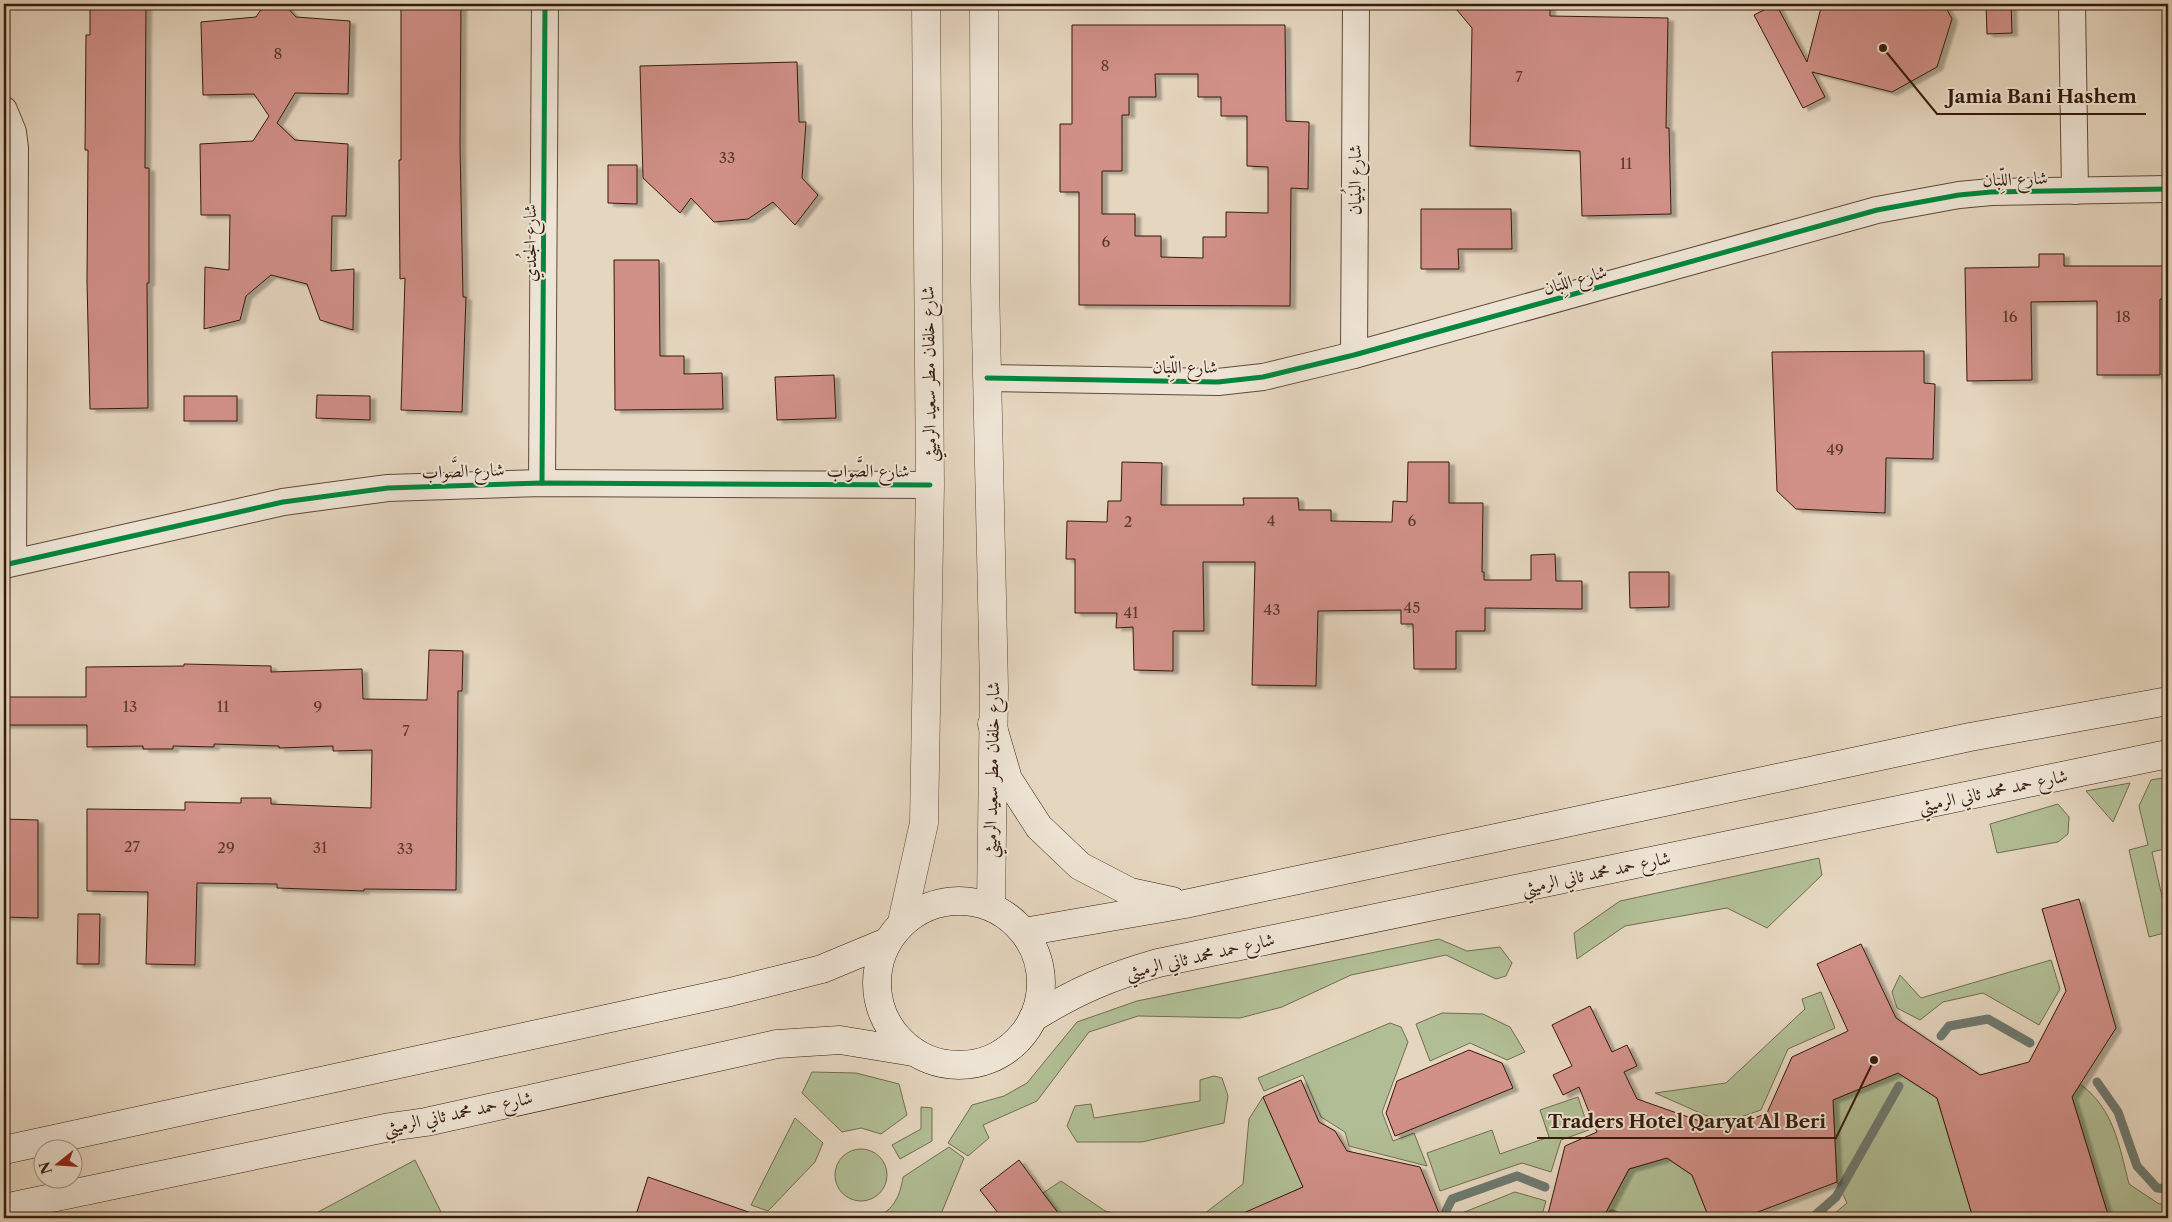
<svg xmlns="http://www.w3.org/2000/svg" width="2172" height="1222" font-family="'Libre Caslon Text',Amiri,serif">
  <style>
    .green { fill: #b1be95; stroke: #726c50 }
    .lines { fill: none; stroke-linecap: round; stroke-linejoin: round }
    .stream { stroke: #6f7a71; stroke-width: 9 }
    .building { fill: #d19088; stroke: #341b0b; fill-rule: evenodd; filter: url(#shadow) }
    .minor-casing { stroke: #604a38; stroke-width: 28 }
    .tertiary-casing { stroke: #604a38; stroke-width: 29 }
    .secondary-casing { stroke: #341b0b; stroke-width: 29 }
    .minor { stroke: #eee4d5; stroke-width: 26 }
    .tertiary { stroke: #eee4d5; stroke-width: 28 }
    .secondary { stroke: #eee4d5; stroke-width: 28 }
    .cycleway-casing { stroke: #eee4d5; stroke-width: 8 }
    .cycleway { stroke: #00873e; stroke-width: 5 }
    .labels { text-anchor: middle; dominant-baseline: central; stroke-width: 4; stroke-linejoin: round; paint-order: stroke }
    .number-label { font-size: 15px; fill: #5b382a }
    .street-label { font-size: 18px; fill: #341b0b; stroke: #eee4d5 }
    .leader { fill: none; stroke: #341b0b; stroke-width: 2 }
    .callout-dot { fill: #341b0b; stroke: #eee4d5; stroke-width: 2 }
    .callout-label { font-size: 19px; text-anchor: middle; font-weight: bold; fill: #341b0b; stroke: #eee4d5; stroke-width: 4; stroke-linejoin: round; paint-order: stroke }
  </style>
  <defs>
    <filter id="shadow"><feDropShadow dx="5.5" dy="3" stdDeviation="1" flood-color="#0004"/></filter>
  </defs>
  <rect width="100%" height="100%" fill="#e5d6bf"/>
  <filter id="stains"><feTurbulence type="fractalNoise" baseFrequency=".004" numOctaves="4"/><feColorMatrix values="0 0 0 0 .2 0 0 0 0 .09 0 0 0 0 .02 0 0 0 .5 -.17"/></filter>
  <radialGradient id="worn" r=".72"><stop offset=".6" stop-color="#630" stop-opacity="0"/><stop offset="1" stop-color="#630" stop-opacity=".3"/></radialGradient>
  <!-- green -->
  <g class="green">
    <polygon points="2168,777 2168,848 2152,852 2168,923 2168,932 2149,937 2129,850 2148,845 2139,806 2151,780"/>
    <polygon points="2130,783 2113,822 2086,791"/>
    <polygon points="2058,804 2069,817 2068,834 2058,842 1997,853 1990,824"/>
    <polygon points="1819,858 1822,875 1767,928 1727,908 1625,926 1577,959 1574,933 1620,901"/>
    <polygon points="1439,939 1467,951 1500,947 1512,963 1506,976 1496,979 1446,955 1351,975 1282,1007 1240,1018 1138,1016 1089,1032 1037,1101 983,1125 989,1138 968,1156 948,1143 972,1105 1004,1096 1027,1083 1077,1022 1137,1001"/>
    <polygon points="2051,960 2060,989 2039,1025 1983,993 1943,1002 1920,1020 1897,1008 1892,992 1900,975 1921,998"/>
    <polygon points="1821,992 1835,1028 1788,1049 1761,1110 1723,1123 1655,1093 1726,1083 1805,1009 1802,999"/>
    <polygon points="1442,1013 1483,1014 1510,1027 1525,1052 1507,1060 1470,1043 1430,1061 1416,1024"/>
    <polygon points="1390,1023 1401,1027 1408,1042 1382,1112 1393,1141 1414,1133 1427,1166 1349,1146 1345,1132 1321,1117 1303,1075 1264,1091 1258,1078"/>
    <polygon points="812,1072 856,1073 899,1084 907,1115 881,1134 861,1128 842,1132 802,1093"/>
    <polygon points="1898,1073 1937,1098 1973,1218 1829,1218 1847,1203 1837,1182 1833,1100"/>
    <polygon points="1214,1076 1222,1078 1228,1096 1224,1123 1142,1142 1077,1142 1067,1126 1075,1106 1091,1104 1094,1118 1200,1101 1200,1080"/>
    <path d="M 2080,1084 C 2114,1109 2119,1145 2129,1184 L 2159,1204 L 2168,1203 L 2168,1218 L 2109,1218 L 2072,1097 Z"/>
    <polygon points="1263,1097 1303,1187 1268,1203 1264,1218 1189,1218 1200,1217 1243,1184 1249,1119"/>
    <polygon points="1578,1097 1589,1130 1561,1140 1551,1172 1522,1163 1440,1191 1427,1153 1492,1130 1500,1154 1549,1137 1540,1110"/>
    <polygon points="921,1107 932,1108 932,1141 900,1159 892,1145 921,1129"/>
    <polygon points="795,1118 823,1143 815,1162 768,1211 751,1205"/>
    <path d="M 949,1147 L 964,1158 L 941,1214 L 932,1218 L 875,1218 C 894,1210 900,1196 903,1177 Z"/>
    <circle cx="861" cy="1175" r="26"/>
    <polygon points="1667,1158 1692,1175 1709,1218 1603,1218 1629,1169"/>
    <polygon points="415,1160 444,1218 307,1218"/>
    <polygon points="1061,1181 1105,1211 1134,1218 1062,1218 1043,1193"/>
    <polygon points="1515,1192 1546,1201 1541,1218 1458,1218 1462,1213"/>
  </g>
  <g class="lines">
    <!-- stream -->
    <g class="stream">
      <polyline points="1941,1036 1949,1026 1988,1019 2030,1043"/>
      <polyline points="2097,1082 2118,1112 2137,1166 2157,1188 2168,1189"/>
      <polyline points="1446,1211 1452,1199 1517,1176 1545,1187"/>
      <polyline points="1612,1214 1622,1218"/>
      <polyline points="1812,1218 1836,1197 1899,1086"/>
    </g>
  </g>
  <!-- building -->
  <g class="building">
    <polygon points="90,4 146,4 145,168 149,168 149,283 147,283 148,408 90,409 87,282 88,150 85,150 86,35 90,35"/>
    <polygon points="284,4 296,17 350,21 348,94 295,93 277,123 295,140 348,144 346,216 332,216 331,271 354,269 353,330 320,320 307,284 271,275 246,296 240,320 204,329 205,267 229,270 230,215 201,215 200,144 253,141 269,116 254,94 203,95 201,22 256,17 264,5"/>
    <polygon points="401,4 461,4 460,145 463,297 466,297 462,412 401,410 405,278 400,279 399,160 401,160"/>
    <polygon points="1452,4 1550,4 1550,16 1668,18 1666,128 1669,128 1671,214 1582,216 1580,151 1470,146 1472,28"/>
    <polygon points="1776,4 1807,62 1822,4 1944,4 1952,19 1937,67 1892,92 1812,72 1825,97 1803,108 1754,15"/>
    <polygon points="1986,4 2011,4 2012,33 1987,34"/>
    <path d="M 1072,25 L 1285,25 L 1286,121 L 1309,122 L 1308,189 L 1291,188 L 1290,306 L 1079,305 L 1079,192 L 1060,192 L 1060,124 L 1072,124 ZM 1155,74 L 1198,74 L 1198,97 L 1221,97 L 1221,116 L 1247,116 L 1247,166 L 1268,167 L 1268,213 L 1226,212 L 1226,237 L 1203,237 L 1203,258 L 1161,257 L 1161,236 L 1135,236 L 1135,214 L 1102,214 L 1102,171 L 1122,171 L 1122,115 L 1129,115 L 1129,97 L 1156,97 Z"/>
    <polygon points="797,62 799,122 806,122 802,178 818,195 795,225 773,202 748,219 714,222 691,198 680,213 643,178 640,66"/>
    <polygon points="608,165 637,165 637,204 608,203"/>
    <polygon points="1421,209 1511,209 1512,249 1458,249 1459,269 1421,269"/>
    <polygon points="2039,254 2064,254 2064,266 2168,266 2168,299 2160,299 2160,375 2097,375 2097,301 2031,302 2032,380 1967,381 1965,268 2039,267"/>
    <polygon points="614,260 659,260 660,356 684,356 684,374 722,373 723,409 615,410"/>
    <polygon points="1924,351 1924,383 1935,384 1933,459 1886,458 1885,513 1796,509 1777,491 1772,352"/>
    <polygon points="834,375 836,418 777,420 775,377"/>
    <polygon points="317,395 370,396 370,420 316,418"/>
    <rect x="184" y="396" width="53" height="25"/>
    <polygon points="1122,462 1162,463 1161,505 1244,505 1243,498 1298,498 1299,510 1331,510 1331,521 1392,522 1393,501 1407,502 1408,462 1449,462 1449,503 1483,503 1482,572 1484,572 1484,580 1531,580 1531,555 1555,554 1556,581 1582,581 1582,609 1485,608 1485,631 1456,631 1456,669 1414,669 1413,624 1401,624 1401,610 1318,611 1316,686 1252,685 1255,562 1203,562 1204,631 1173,631 1173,671 1134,670 1133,627 1116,628 1117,613 1075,613 1075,559 1066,559 1067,521 1107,522 1108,501 1121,501"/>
    <polygon points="1629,572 1669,572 1669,607 1630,608"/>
    <polygon points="429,650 463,651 462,691 458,691 456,890 364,889 364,891 277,888 277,884 197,883 195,965 146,964 148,892 87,891 87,809 185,810 185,802 241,803 241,798 271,798 271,804 371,808 372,750 333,751 333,746 279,748 279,746 214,744 214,747 173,746 173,749 143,749 143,746 87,747 87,725 4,725 4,697 86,697 86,667 184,666 184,664 271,666 271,672 362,669 363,699 427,700"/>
    <polygon points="4,819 38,820 38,918 4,917"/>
    <polygon points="2079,899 2116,1028 2072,1097 2109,1218 1973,1218 1937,1098 1898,1073 1833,1100 1837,1182 1742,1218 1709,1218 1692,1175 1667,1158 1629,1169 1603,1218 1547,1218 1565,1146 1597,1132 1579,1087 1563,1095 1553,1075 1572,1066 1552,1025 1590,1006 1612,1052 1627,1045 1637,1066 1624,1072 1637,1099 1725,1130 1767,1113 1792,1057 1848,1031 1817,964 1861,944 1896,1018 1980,1075 2029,1062 2066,991 2042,909"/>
    <polygon points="78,914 100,914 99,964 77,964"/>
    <polygon points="1469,1050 1502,1063 1513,1088 1395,1136 1386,1113 1397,1081"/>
    <polygon points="1301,1080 1319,1122 1335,1131 1347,1151 1420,1167 1441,1218 1232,1218 1303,1187 1263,1097"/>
    <polygon points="1019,1160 1043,1193 1062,1218 1002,1218 980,1190"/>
    <polygon points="648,1177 757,1215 756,1218 635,1218"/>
  </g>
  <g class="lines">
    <defs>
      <g id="minor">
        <polyline points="2072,4 2075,191"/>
        <polyline points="4,110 13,132 15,148 13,562"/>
        <polyline points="1354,355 1356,4"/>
        <polyline points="987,378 1218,382 1263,377 1354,355 1877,210 1959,195 1991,192 2168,189"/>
        <polyline points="542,483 545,4"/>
        <polyline points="4,565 283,502 388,488 542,483 930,485"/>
      </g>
      <g id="tertiary">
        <polyline points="984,4 985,283 994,688 991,906"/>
        <polyline points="902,922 924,823 930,485 926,4"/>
      </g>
      <g id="secondary">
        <polyline points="992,724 1008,779 1039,827 1080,866 1130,892 1172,901"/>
        <circle cx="959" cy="983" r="82"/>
        <polyline points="1024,932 1185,904 1970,737 2168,701"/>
        <path d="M 1033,1018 C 1076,991 1109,977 1158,963 L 2168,754"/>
        <polyline points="4,1150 730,992 822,969 887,942"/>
        <polyline points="4,1208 390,1127 426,1122 777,1044 840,1040 913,1052"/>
      </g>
    </defs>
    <!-- minor casing -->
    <use href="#minor" class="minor-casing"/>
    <!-- tertiary casing -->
    <use href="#tertiary" class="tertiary-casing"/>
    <!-- secondary casing -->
    <use href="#secondary" class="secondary-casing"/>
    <!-- minor -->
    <use href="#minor" class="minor"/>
    <!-- tertiary -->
    <use href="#tertiary" class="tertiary"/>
    <!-- secondary -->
    <use href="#secondary" class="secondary"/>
    <defs>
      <g id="cycleway">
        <polyline points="987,378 1218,382 1263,377 1354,355 1877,210 1959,195 1991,192 2168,189"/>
        <polyline points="542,483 545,4"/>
        <polyline points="4,565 283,502 388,488 542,483 930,485"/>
      </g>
    </defs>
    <!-- cycleway casing -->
    <use href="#cycleway" class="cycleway-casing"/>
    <!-- cycleway -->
    <use href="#cycleway" class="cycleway"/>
  </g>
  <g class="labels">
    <!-- number labels -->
    <g class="number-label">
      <text x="278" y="53">8</text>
      <text x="1105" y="65">8</text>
      <text x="1519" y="76">7</text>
      <text x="727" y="157">33</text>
      <text x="1626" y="163">11</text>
      <text x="1106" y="241">6</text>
      <text x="2010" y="316">16</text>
      <text x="2123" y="316">18</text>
      <text x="1835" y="449">49</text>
      <text x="1271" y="520">4</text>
      <text x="1412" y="520">6</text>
      <text x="1128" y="521">2</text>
      <text x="1412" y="607">45</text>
      <text x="1272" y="609">43</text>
      <text x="1131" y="612">41</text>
      <text x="130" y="706">13</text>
      <text x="223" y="706">11</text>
      <text x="318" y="706">9</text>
      <text x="406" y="730">7</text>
      <text x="132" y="846">27</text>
      <text x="226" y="847">29</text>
      <text x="320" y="847">31</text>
      <text x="405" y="848">33</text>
    </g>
    <!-- street labels -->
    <g class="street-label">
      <text transform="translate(2015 179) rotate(-2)">شارع اللِّبان</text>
      <text transform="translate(1355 180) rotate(-90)">شارع البُنيان</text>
      <text transform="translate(530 243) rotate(-90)">شارع الجُندي</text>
      <text transform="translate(1575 280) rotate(-16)">شارع اللِّبان</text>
      <text x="1185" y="367">شارع اللِّبان</text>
      <text transform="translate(929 374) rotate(-91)">شارع خلفان مطر سعيد الرميثي</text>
      <text transform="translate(463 471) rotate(-2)">شارع الصَّواب</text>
      <text x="868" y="471">شارع الصَّواب</text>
      <text transform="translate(992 770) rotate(-89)">شارع خلفان مطر سعيد الرميثي</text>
      <text transform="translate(1993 791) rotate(-12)">شارع حمد محمد ثاني الرميثي</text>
      <text transform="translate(1596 873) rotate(-12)">شارع حمد محمد ثاني الرميثي</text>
      <text transform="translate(1200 956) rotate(-13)">شارع حمد محمد ثاني الرميثي</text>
      <text transform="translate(458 1113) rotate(-12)">شارع حمد محمد ثاني الرميثي</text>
    </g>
  </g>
  <!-- callouts -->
  <path class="leader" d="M1883 48L1937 114H2146M1874 1060L1836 1138H1537"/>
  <g class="callout-dot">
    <circle cx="1883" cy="48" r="5"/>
    <circle cx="1874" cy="1060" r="5"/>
  </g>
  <g class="callout-label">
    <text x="2042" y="103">Jamia Bani Hashem</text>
    <text x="1687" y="1128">Traders Hotel Qaryat Al Beri</text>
  </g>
  <!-- margin -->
  <rect width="2172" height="1222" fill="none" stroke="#e5d6bf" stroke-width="20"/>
  <rect x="5" y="5" width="2162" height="1212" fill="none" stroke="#341b0b" stroke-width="2.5"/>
  <rect x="10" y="10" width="2152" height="1202" fill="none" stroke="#341b0b"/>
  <!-- north arrow -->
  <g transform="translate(58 1164) rotate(253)"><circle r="24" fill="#eee4d5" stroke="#a49484"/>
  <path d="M0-4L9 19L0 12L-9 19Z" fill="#8f2418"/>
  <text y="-8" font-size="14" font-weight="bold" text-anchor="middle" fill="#341b0b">N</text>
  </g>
  <rect width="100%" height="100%" filter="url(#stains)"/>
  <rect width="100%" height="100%" fill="url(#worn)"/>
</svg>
